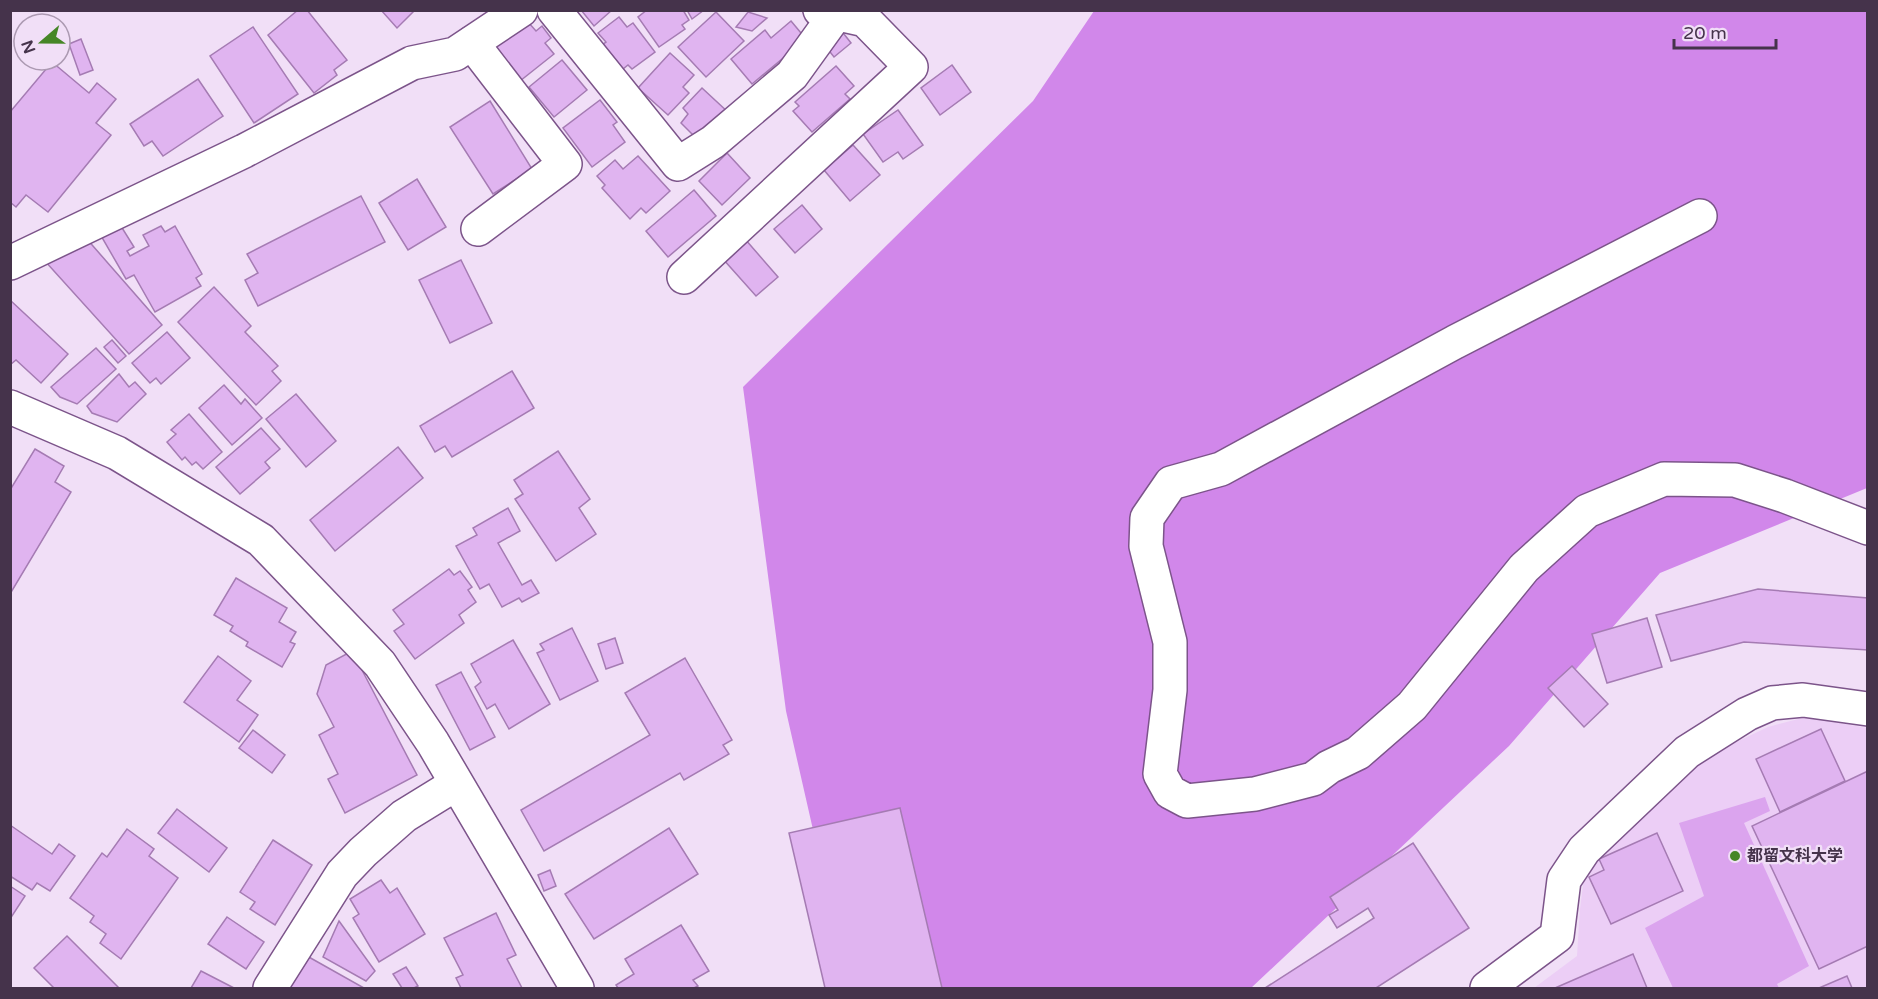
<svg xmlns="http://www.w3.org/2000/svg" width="1878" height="999" font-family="'Varela Round','Noto Sans JP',sans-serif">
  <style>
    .built { fill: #eccef6 }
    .green { fill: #dba4ee }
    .forest { fill: #d187ea }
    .building { fill: #e0b4f0; stroke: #a57bb3; stroke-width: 1.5 }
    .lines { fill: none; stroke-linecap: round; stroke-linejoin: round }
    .minor-casing { stroke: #7c548a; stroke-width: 36 }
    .minor { stroke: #fff; stroke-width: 33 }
    .poi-dot { fill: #468627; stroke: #f1dff7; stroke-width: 2 }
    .labels { text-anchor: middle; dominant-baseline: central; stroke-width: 4.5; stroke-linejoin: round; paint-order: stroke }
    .poi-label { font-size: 16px; font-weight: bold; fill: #45334b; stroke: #f1dff7; text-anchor: start }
  </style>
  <rect width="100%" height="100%" fill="#f1dff7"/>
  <!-- built -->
  <polygon class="built" points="1806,717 1867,728 1867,988 1534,988 1577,956 1580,909 1584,877 1620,835 1693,767 1726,747 1768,727"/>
  <!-- green -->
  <polygon class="green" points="1765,797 1770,811 1744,823 1809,966 1777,984 1779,988 1673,988 1645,928 1704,896 1679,823"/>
  <!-- forest -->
  <polygon class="forest" points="1094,11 1867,11 1867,488 1660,573 1509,746 1251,988 849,988 786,711 743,387 1033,101"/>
  <!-- building -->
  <g class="building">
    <polygon points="298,10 307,10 347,60 334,70 337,75 314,93 268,35"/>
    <polygon points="381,10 415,10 397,28"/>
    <polygon points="581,10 612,10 594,26"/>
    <polygon points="647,10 683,10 689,20 682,25 685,29 659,47 638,17"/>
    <polygon points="687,10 704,10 692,19"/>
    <polygon points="716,12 744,41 706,77 678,47"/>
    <polygon points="748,12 767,18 752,31 736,27"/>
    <polygon points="619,17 627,27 633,23 655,52 632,69 628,65 618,73 599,47 606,42 598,33"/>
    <polygon points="791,21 806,39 752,84 731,59 765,30 771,38"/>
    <polygon points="528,22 536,31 542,26 551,38 545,43 554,54 520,81 494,48"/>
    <polygon points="253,27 298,94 254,123 210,56"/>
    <polygon points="840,29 851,43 834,57 823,43"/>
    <polygon points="81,39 93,70 80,75 69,44"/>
    <polygon points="670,53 694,75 683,87 689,93 668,115 638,88"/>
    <polygon points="562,60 587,90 554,117 529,87"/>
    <polygon points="52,62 89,93 97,83 116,99 96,123 111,135 48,212 26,195 16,207 10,202 10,112"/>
    <polygon points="952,65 971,92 940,115 921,88"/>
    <polygon points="836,66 854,86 845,94 850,99 812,132 793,111 799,106 795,102"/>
    <polygon points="198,79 223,116 163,156 152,141 144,146 130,124"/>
    <polygon points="702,88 730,114 700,142 681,123 688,114 683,108"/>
    <polygon points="600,100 617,122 613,125 625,142 592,167 563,128"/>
    <polygon points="490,101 532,169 493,194 450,127"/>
    <polygon points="898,110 923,145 903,159 898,152 883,162 863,134"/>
    <polygon points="853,145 880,175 850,201 824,170"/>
    <polygon points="727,153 750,178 722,205 699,181"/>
    <polygon points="638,156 670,191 646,213 641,208 630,219 602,188 605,185 597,176 615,160 623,169"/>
    <polygon points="417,179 446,227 408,250 379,203"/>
    <polygon points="694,190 716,216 668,257 646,231"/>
    <polygon points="361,196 385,242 258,306 245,280 258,273 247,254"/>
    <polygon points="802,205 822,229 795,253 774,229"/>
    <polygon points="119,223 134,247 127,251 130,256 149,246 143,235 161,226 165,232 175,226 202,274 196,278 201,286 155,312 134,275 126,279 100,234"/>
    <polygon points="86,238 162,325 129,354 44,260"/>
    <polygon points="745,239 778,277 756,296 723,259"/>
    <polygon points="461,260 492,323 450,343 419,280"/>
    <polygon points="214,287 251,326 245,332 278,366 272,371 281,381 256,405 178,322"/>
    <polygon points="10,300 68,354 41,383 16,360 10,365"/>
    <polygon points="167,332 190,358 161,384 156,378 150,383 132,363"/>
    <polygon points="112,340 126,356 118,363 104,347"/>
    <polygon points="96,348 116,369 77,404 60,397 51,387"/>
    <polygon points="512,371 534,408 452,457 445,446 435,452 420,426"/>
    <polygon points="119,374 129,387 135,382 146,394 117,422 92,413 87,406"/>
    <polygon points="224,385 241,404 245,399 262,418 232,445 199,408"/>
    <polygon points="296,394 336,441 306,467 266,419"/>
    <polygon points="189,414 222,452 203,469 196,462 192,465 185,457 182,460 167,442 176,434 171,430"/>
    <polygon points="261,428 280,449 265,462 270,468 240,494 216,467"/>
    <polygon points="398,447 423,478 335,551 310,520"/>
    <polygon points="35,449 64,466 55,482 71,492 10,594 10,490"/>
    <polygon points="558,451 590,499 579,508 596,534 556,561 515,499 523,494 514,480"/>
    <polygon points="508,508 520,531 498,543 522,585 531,580 539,593 522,602 519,598 502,607 489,584 480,589 456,546 477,535 473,528"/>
    <polygon points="449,569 454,575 460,571 472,587 468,590 476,602 459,615 464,623 415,659 394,631 404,624 393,610"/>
    <polygon points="236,578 287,608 279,622 296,632 290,642 295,644 282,667 246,646 248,642 230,631 233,626 214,615"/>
    <polygon points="1758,589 1868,598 1868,650 1744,642 1671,661 1656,615"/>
    <polygon points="1647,618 1662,667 1607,683 1592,634"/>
    <polygon points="572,628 598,681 560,700 537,653 544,650 540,644"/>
    <polygon points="615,638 623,663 606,669 598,644"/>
    <polygon points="513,640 550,704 509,729 495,704 487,709 475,687 481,682 471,664"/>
    <polygon points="352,651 417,775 345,813 328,779 338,774 319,735 334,727 317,694 326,665"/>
    <polygon points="218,656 251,681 237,700 258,715 239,742 184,702"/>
    <polygon points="685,658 732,740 723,745 729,754 684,780 680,773 544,851 521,810 650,735 625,693"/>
    <polygon points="1572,666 1608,704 1584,727 1548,688"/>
    <polygon points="461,672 495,737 470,750 436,685"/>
    <polygon points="1821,729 1845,781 1780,812 1756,759"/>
    <polygon points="253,730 285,755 272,773 239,748"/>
    <polygon points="1868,771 1868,946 1819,969 1752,826"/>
    <polygon points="900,808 942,988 825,988 789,833"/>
    <polygon points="177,809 227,848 209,872 158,833"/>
    <polygon points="10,825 52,854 59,844 75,856 50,891 37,883 32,890 10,876"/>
    <polygon points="669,828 698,874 594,939 565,894"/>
    <polygon points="127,829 154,849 149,856 178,878 121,959 100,943 106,934 90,922 94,916 70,898 102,853 107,857"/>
    <polygon points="1657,833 1683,891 1611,924 1589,877 1604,870 1599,859"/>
    <polygon points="273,840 312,865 275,925 250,909 255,902 240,892"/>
    <polygon points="1413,843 1469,928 1376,988 1265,988 1374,918 1368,908 1337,928 1329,915 1338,910 1330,897"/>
    <polygon points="550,870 556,886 544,891 538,875"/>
    <polygon points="381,880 390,893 397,888 425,934 379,962 353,918 359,914 350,899"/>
    <polygon points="10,886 25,896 10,919"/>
    <polygon points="496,913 516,955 507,959 522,988 461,988 456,978 463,975 444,938"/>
    <polygon points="227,917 264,942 246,969 208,944"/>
    <polygon points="339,921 375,971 366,981 323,957"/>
    <polygon points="681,925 709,971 693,980 698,986 694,988 618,988 616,985 634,974 625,959"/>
    <polygon points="67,936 119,988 54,988 34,968"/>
    <polygon points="1633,954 1647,988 1555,988"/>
    <polygon points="307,956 364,988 289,988"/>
    <polygon points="406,967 418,986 414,988 402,988 393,974"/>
    <polygon points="201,971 234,988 191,988"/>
    <polygon points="1847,976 1852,988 1819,988"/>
  </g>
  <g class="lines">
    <defs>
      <g id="minor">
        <polyline points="554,10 678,164 713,142 792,75 836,14"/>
        <polyline points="472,43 565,164 478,229"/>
        <polyline points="1700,216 1455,342 1221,469 1171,483 1147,518 1146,546 1170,642 1170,690 1160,774 1170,792 1187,801 1255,794 1313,779 1329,767 1358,753 1412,706 1524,568 1587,511 1664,479 1735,480 1785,496 1868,528"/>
        <polyline points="10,263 244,151 412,63 455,54 521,10"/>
        <polyline points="684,277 911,67 865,20 820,10"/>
        <polyline points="10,407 117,453 261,540 380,664 433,743 577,988"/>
        <polyline points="270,988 342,874 363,852 404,816 456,784"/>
        <polyline points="1487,988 1557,936 1564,880 1584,850 1687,752 1747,714 1772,703 1803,700 1868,709"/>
      </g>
    </defs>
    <!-- minor casing -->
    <use href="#minor" class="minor-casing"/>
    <!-- minor -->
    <use href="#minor" class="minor"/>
  </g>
  <!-- markers -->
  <circle class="poi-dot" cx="1735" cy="856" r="6"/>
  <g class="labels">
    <!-- poi labels -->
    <g class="poi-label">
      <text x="1747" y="856">都留文科大学</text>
    </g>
  </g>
  <!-- border -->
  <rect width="1878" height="999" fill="none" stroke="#45334b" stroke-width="24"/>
  <!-- north arrow -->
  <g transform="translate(42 42) rotate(250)"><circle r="28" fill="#f1dff7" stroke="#ac9ab2" stroke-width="1.5"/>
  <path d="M0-4.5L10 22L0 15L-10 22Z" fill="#468627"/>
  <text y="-9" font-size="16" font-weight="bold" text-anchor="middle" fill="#45334b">N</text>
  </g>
  <!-- scale -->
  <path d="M1674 39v9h102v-9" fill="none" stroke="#45334b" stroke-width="3"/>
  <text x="1683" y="39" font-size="18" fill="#45334b" stroke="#f1dff7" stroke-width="4.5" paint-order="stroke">20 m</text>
</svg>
